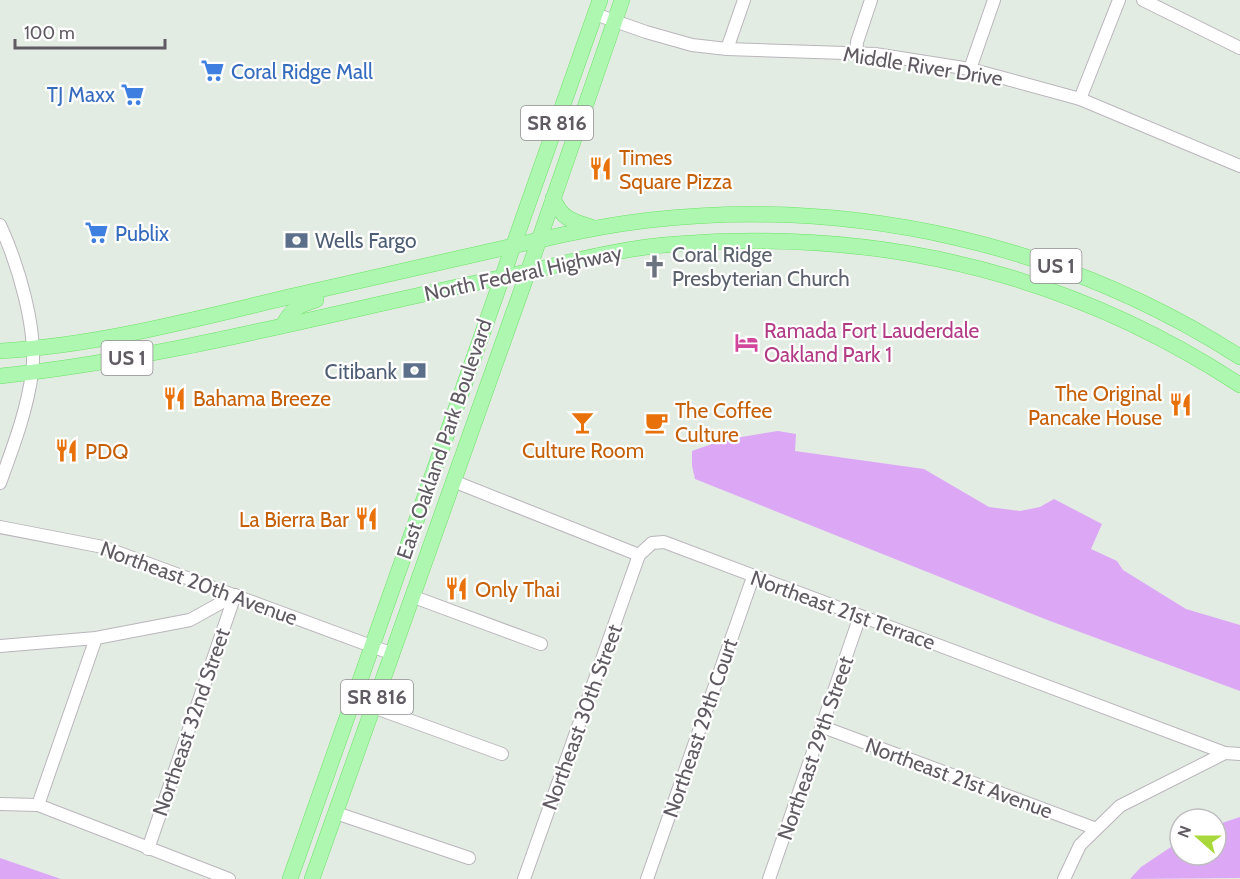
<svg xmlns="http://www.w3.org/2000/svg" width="1240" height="879" font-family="Cabin,sans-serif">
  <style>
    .water { fill: #dca8f6 }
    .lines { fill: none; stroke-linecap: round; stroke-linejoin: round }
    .minor-casing { stroke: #bab5bc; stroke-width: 14 }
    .major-casing { stroke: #6be364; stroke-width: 16 }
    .minor { stroke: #fff; stroke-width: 12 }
    .major { stroke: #adf7b1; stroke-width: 15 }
    .labels { text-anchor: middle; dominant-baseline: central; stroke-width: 4.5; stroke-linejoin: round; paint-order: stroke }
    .shield { fill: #fff; stroke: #908c91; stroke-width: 1.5 }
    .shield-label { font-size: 20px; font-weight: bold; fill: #605b62 }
    .street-label { font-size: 21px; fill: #605b62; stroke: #fff }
    .shop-label { font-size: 21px; fill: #366cbe; stroke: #fff; text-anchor: start }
    .food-label { font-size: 21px; fill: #c56008; stroke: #fff; text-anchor: start }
    .service-label { font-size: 21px; fill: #4e5e75; stroke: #fff; text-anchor: start }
    .worship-label { font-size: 21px; fill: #5b616d; stroke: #fff; text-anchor: start }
    .hotel-label { font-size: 21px; fill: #b23c85; stroke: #fff; text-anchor: start }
  </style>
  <rect width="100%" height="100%" fill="#e3ece3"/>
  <!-- water -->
  <g class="water">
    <polygon points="778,431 796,434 795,451 924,469 989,507 1020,511 1040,507 1054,499 1102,524 1091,549 1117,561 1123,570 1186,609 1240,625 1240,691 1050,621 695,479 692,466 692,451 723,440"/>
    <polygon points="1240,817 1240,878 1130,879 1141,867 1180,841 1180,855 1216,855 1216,825"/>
    <polygon points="0,858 61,879 0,879"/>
  </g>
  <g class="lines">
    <defs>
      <g id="minor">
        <polyline points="1143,0 1240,48"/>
        <polyline points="595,14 646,32 692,45 727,49 875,54 970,69 1080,99 1240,166"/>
        <polyline points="727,49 744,0"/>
        <polyline points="856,53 857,42 871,0"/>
        <polyline points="970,69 994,0"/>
        <polyline points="1080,99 1119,0"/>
        <path d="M 0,225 C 18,264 38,330 32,373 C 27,411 13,447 0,483"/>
        <polyline points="453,481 639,555 652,543 664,542 1225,753 1240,754"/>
        <polyline points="0,527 103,547 393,654"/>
        <polyline points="414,597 541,644"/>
        <polyline points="0,646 96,638 190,620 235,595"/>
        <polyline points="373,707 502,754"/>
        <polyline points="823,727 1094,828"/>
        <polyline points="0,804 38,805 229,879"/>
        <polyline points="38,805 96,638"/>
        <polyline points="336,813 469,858"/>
        <polyline points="148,849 235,595"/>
        <polyline points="524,879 639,555"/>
        <polyline points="647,879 753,577"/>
        <polyline points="769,879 860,616"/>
        <polyline points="1064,879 1080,845 1120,806 1225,753"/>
      </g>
      <g id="major">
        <path d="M 553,198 C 561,218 571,221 591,227"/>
        <path d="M 283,325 C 292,309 298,305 316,300"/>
        <path d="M 0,351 C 101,345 199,318 297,295 C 370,278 444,262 517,245 C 561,235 605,225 650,220 C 856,197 1066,245 1240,357"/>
        <path d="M 0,376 C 169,358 333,312 499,278 C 558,266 616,248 676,244 C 880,228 1069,273 1240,385"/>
        <polyline points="290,879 600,0"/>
        <polyline points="312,879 529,269 622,0"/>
      </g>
    </defs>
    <!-- minor casing -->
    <use href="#minor" class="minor-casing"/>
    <!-- major casing -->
    <use href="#major" class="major-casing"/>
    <!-- minor -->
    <use href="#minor" class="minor"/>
    <!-- major -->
    <use href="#major" class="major"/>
  </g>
  <!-- icons -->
  <defs>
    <symbol id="supermarket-bare" viewBox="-9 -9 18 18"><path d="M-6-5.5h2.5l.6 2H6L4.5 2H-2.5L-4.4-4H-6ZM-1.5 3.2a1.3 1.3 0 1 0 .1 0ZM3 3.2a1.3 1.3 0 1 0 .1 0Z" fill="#3f7fe0" stroke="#fff" stroke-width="2.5" paint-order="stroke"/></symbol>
    <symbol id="restaurant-bare" viewBox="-9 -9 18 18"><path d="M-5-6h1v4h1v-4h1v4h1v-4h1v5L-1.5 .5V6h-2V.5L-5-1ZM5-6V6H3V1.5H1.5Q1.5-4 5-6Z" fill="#e8710a" stroke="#fff" stroke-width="2.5" paint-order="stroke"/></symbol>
    <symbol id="bank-bare" viewBox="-9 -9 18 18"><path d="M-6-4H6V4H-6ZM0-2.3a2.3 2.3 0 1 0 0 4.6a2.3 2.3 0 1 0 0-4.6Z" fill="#5c6f8a" stroke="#fff" stroke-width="2.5" paint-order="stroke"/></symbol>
    <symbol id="church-bare" viewBox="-9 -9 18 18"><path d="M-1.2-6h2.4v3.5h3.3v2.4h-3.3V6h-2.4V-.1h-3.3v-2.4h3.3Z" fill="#6b7280" stroke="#fff" stroke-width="2.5" paint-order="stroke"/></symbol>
    <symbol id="hotel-bare" viewBox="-9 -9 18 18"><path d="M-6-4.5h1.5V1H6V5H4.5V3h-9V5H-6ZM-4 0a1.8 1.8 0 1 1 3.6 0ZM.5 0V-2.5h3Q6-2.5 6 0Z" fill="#d1479c" stroke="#fff" stroke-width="2.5" paint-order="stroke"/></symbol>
    <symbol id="bar-bare" viewBox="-9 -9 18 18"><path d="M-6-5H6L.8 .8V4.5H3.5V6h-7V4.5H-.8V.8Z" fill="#e8710a" stroke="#fff" stroke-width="2.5" paint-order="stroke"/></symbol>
    <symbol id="cafe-bare" viewBox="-9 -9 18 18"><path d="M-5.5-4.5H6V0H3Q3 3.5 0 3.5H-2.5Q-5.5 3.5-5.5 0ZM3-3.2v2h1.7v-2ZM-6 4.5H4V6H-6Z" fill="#e8710a" stroke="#fff" stroke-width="2.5" paint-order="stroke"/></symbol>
  </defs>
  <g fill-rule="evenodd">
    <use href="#supermarket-bare" x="196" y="54" width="33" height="33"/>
    <use href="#supermarket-bare" x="116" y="78" width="33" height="33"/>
    <use href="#restaurant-bare" x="584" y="152" width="33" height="33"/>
    <use href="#supermarket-bare" x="80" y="216" width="33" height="33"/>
    <use href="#bank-bare" x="280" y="224" width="33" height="33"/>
    <use href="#church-bare" x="638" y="250" width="33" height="33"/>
    <use href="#hotel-bare" x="730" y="326" width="33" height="33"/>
    <use href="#bank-bare" x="398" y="354" width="33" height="33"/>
    <use href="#restaurant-bare" x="158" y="382" width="33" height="33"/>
    <use href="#restaurant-bare" x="1164" y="388" width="33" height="33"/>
    <use href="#bar-bare" x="566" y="406" width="33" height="33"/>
    <use href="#cafe-bare" x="640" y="406" width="33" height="33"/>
    <use href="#restaurant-bare" x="50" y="434" width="33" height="33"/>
    <use href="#restaurant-bare" x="350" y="502" width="33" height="33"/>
    <use href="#restaurant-bare" x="440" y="572" width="33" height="33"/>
  </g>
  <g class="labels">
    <!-- shield labels -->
    <g class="shield">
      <rect x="521" y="106" width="72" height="34" rx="4.5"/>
      <rect x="1030.5" y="249" width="51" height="34" rx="4.5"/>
      <rect x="101.5" y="341" width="51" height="34" rx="4.5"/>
      <rect x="341" y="680" width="72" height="34" rx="4.5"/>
    </g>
    <g class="shield-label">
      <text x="557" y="123">SR 816</text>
      <text x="1056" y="266">US 1</text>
      <text x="127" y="358">US 1</text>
      <text x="377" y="697">SR 816</text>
    </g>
    <!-- street labels -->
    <g class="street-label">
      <text transform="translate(923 66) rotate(9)">Middle River Drive</text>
      <text transform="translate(523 273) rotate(-12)">North Federal Highway</text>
      <text transform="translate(444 439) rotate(-71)">East Oakland Park Boulevard</text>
      <text transform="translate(199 583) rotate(20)">Northeast 20th Avenue</text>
      <text transform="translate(843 610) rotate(20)">Northeast 21st Terrace</text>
      <text transform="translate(582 717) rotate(-70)">Northeast 30th Street</text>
      <text transform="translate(191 722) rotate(-71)">Northeast 32nd Street</text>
      <text transform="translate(700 728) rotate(-71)">Northeast 29th Court</text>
      <text transform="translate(815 748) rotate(-71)">Northeast 29th Street</text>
      <text transform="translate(959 778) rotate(20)">Northeast 21st Avenue</text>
    </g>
    <!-- shop labels -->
    <g class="shop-label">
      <text x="231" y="71">Coral Ridge Mall</text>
      <text x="115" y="94" text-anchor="end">TJ Maxx</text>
      <text x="115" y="233">Publix</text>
    </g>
    <!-- food labels -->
    <g class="food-label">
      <text x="619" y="157">Times<tspan x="619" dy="24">Square Pizza</tspan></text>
      <text x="1162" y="393" text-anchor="end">The Original<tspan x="1162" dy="24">Pancake House</tspan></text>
      <text x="193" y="398">Bahama Breeze</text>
      <text x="675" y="410">The Coffee<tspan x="675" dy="24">Culture</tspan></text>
      <text x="583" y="450" text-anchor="middle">Culture Room</text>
      <text x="85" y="451">PDQ</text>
      <text x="349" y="519" text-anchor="end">La Bierra Bar</text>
      <text x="475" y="589">Only Thai</text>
    </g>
    <!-- service labels -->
    <g class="service-label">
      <text x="315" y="240">Wells Fargo</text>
      <text x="397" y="371" text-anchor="end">Citibank</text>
    </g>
    <!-- worship labels -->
    <g class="worship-label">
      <text x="672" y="254">Coral Ridge<tspan x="672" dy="24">Presbyterian Church</tspan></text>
    </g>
    <!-- hotel labels -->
    <g class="hotel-label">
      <text x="764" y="330">Ramada Fort Lauderdale<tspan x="764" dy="24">Oakland Park 1</tspan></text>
    </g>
  </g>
  <!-- north arrow -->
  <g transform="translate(1198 837) rotate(291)"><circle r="28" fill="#ffffff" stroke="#bfbdc0" stroke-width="1.5"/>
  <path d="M0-4.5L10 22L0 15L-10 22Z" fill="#a9d83d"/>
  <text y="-9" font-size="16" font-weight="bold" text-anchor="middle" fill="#605b62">N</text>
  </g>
  <!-- scale -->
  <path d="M15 39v9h150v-9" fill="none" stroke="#605b62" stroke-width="3"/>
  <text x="24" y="39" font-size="18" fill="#605b62" stroke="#ffffff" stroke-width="4.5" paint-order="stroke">100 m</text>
</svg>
